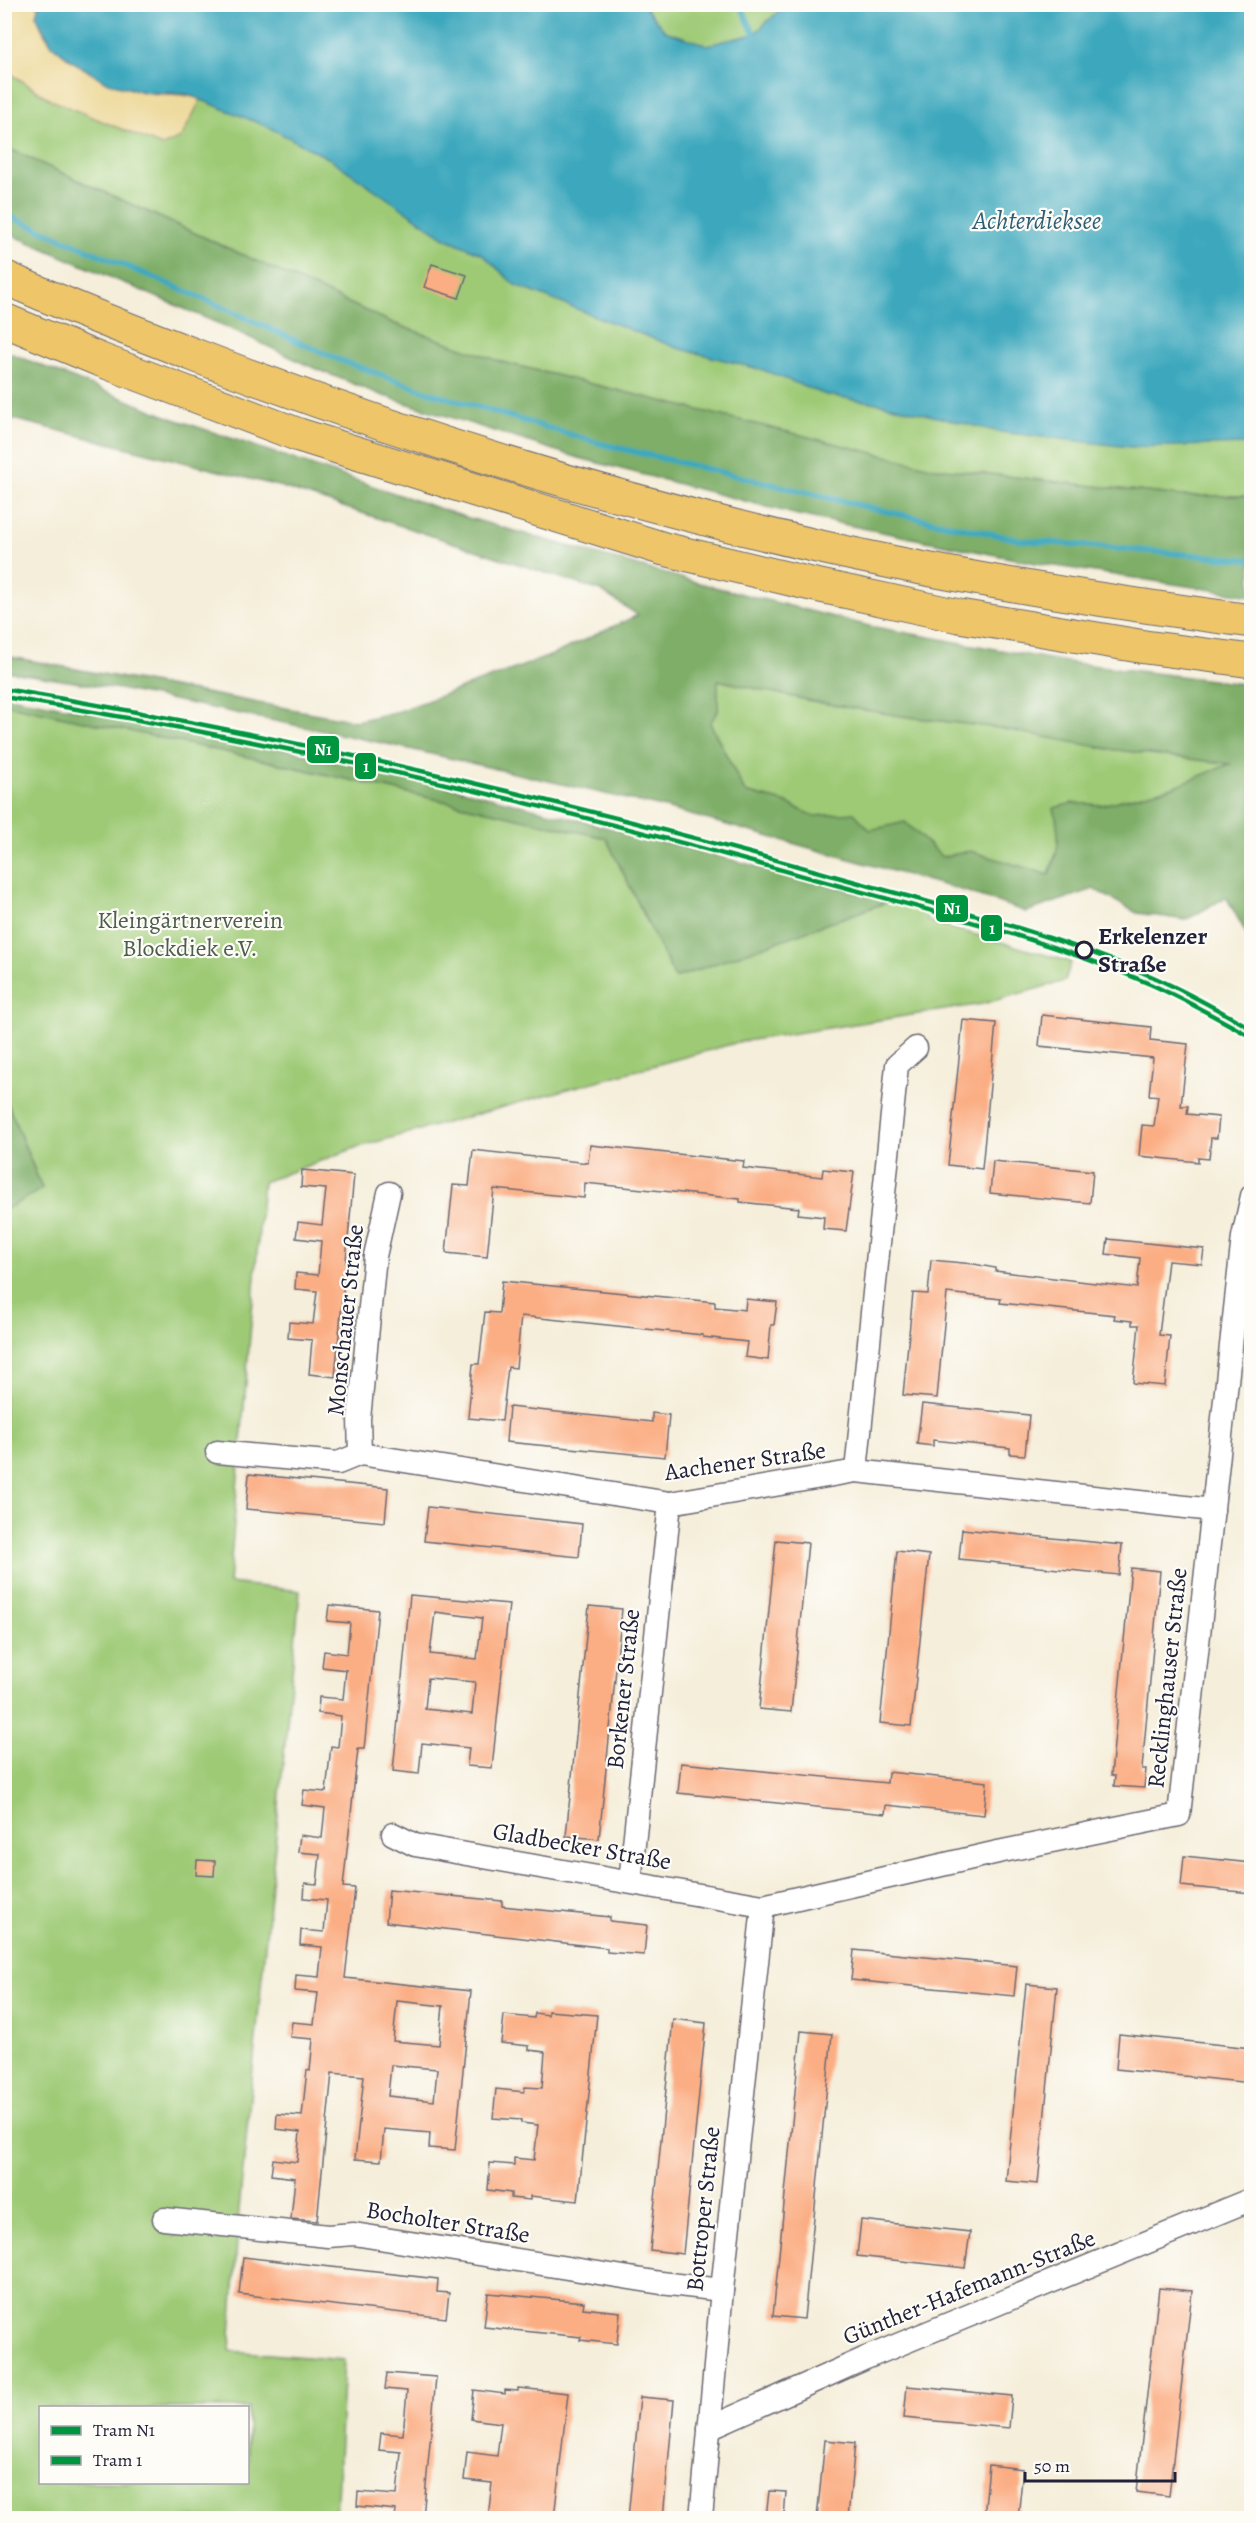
<svg xmlns="http://www.w3.org/2000/svg" width="1256" height="2523" font-family="Alegreya,serif">
  <style>
    .green { fill: #9eca76; stroke: #607658; stroke-width: 1.5; fill-rule: evenodd }
    .forest { fill: #7eae67; stroke: #506851; stroke-width: 1.5; fill-rule: evenodd }
    .sand { fill: #eeda9e; stroke: #887e6c; stroke-width: 1.5 }
    .water { fill: #3da8bd; stroke: #30657c; stroke-width: 1.5 }
    .lines { fill: none; stroke-linecap: round; stroke-linejoin: round }
    .stream { stroke: #3da8bd; stroke-width: 6 }
    .building { fill: #fbae84; fill-rule: evenodd }
    .street-casing { stroke: #6c6973; stroke-width: 25 }
    .highway-casing { stroke: #6c6973; stroke-width: 35 }
    .street { stroke: #fff; stroke-width: 22 }
    .highway { stroke: #eec569; stroke-width: 33 }
    .tram-1-casing { stroke: #fdfcf7; stroke-width: 9 }
    .tram-2-casing { stroke: #fdfcf7; stroke-width: 9 }
    .tram-1 { stroke: #009640; stroke-width: 4.5 }
    .tram-2 { stroke: #009640; stroke-width: 4.5 }
    .stop-dot { fill: #fdfcf7; stroke: #22223b; stroke-width: 3 }
    .labels { text-anchor: middle; dominant-baseline: central; stroke-width: 4.5; stroke-linejoin: round; paint-order: stroke }
    .park-label { font-size: 24px; fill: #4d5d50; stroke: #fdfcf7 }
    .stop-label { font-size: 24px; font-weight: bold; fill: #22223b; stroke: #fdfcf7; text-anchor: start }
    .street-label { font-size: 24px; fill: #22223b; stroke: #fdfcf7 }
    .water-label { font-size: 26px; font-style: italic; fill: #2e5e76; stroke: #fdfcf7 }
    .line-badge { stroke: #fdfcf7; stroke-width: 2 }
    .badge-label { font-size: 16px; text-anchor: middle; font-weight: bold; fill: #fff }
  </style>
  <rect width="100%" height="100%" fill="#fdfcf7"/>
  <filter id="ink" filterUnits="userSpaceOnUse"><feTurbulence type="fractalNoise" baseFrequency=".0167" numOctaves="2"/><feDisplacementMap in="SourceGraphic" scale="12" xChannelSelector="R" yChannelSelector="G"/><feConvolveMatrix kernelMatrix="1 2 1 2 8 2 1 2 1" color-interpolation-filters="sRGB"/></filter>
  <filter id="wash" filterUnits="userSpaceOnUse"><feTurbulence type="fractalNoise" baseFrequency=".008" numOctaves="4" result="noise"/><feDisplacementMap in="SourceGraphic" scale="24" xChannelSelector="R" yChannelSelector="G"/><feGaussianBlur stdDeviation="1.35" result="paint"/><feColorMatrix in="noise" values="0 0 0 0 0 0 0 0 0 0 0 0 0 0 0 0 0 1.4 0 .05"/><feComposite in="paint" operator="in"/></filter>
  <g filter="url(#wash)">
    <rect width="100%" height="100%" fill="#f5eeda"/>
    <!-- green -->
    <g class="green">
      <polygon points="5,5 1251,5 1251,496 1182,496 935,468 502,362 395,324 5,147"/>
      <polygon points="717,680 816,702 901,716 998,728 1109,749 1232,763 1173,787 1102,805 1072,803 1049,875 970,851 942,857 905,822 870,831 854,814 814,816 784,802 745,792 710,723 718,711"/>
      <path d="M 5,704 L 271,762 L 606,838 L 675,978 L 890,901 L 929,911 L 927,921 L 1071,962 L 1065,981 L 982,1004 L 739,1042 L 358,1147 L 263,1182 L 229,1583 L 300,1591 L 239,2210 L 230,2351 L 344,2360 L 336,2518 L 5,2518 L 4,1210 L 42,1188 L 5,1097 ZM 40,2408 L 248,2408 L 248,2482 L 40,2482 Z"/>
    </g>
    <!-- forest -->
    <g class="forest">
      <polygon points="5,147 395,324 502,362 935,468 1182,496 1251,496 1251,596 1030,562 798,515 579,458 381,395 307,365 236,331 5,232"/>
      <path d="M 5,351 L 174,419 L 465,517 L 695,582 L 869,626 L 1066,662 L 1251,685 L 1251,942 L 1226,897 L 1186,920 L 1137,913 L 1094,889 L 1026,912 L 968,892 L 662,807 L 392,745 L 119,689 L 5,671 L 5,656 L 356,721 L 399,711 L 550,656 L 638,615 L 601,591 L 282,487 L 5,417 ZM 718,680 L 816,702 L 901,716 L 998,728 L 1109,749 L 1230,764 L 1173,787 L 1102,805 L 1072,803 L 1054,808 C 1060,835 1060,850 1049,875 L 970,851 L 942,857 L 905,822 L 870,830 L 854,813 L 814,816 L 784,802 L 745,792 L 710,723 L 718,711 Z"/>
      <polygon points="4,696 241,739 436,783 890,901 675,978 606,838 271,762 5,704"/>
      <polygon points="5,1097 42,1189 5,1210 4,1210"/>
    </g>
    <!-- sand -->
    <path class="sand" d="M 4,5 L 39,5 C 29,49 108,85 143,92 C 163,96 182,92 201,99 L 181,138 L 162,146 L 51,100 L 5,70 Z"/>
    <!-- water -->
    <polygon class="water" points="39,4 643,5 665,31 707,45 754,34 785,5 1251,5 1251,444 1130,447 1000,432 883,404 826,395 763,370 677,348 515,285 482,254 445,238 330,159 268,127 187,94 144,92 106,82 74,62 52,45 36,15"/>
    <g class="lines">
      <!-- stream -->
      <g class="stream">
        <polyline points="740,4 754,34"/>
        <polyline points="4,214 206,300 337,359 428,392 602,444 880,510 1021,540 1252,560"/>
      </g>
    </g>
    <g id="blocks">
      <!-- building -->
      <g class="building">
        <polygon points="432,264 467,275 459,298 424,287"/>
        <polygon points="1042,1015 1151,1027 1150,1040 1188,1044 1181,1106 1188,1106 1187,1114 1219,1117 1217,1138 1211,1138 1209,1159 1198,1158 1198,1162 1139,1156 1142,1125 1154,1126 1158,1096 1149,1095 1153,1058 1039,1046"/>
        <polygon points="963,1020 996,1023 982,1169 948,1165"/>
        <polygon points="590,1145 744,1161 743,1168 822,1177 823,1169 854,1172 846,1231 823,1229 824,1217 798,1214 799,1208 740,1202 740,1199 585,1183 584,1198 494,1189 487,1257 446,1253 453,1185 469,1186 473,1150 588,1163"/>
        <polygon points="993,1161 1093,1171 1090,1203 990,1193"/>
        <polygon points="302,1170 354,1175 335,1377 309,1374 312,1340 288,1338 289,1322 313,1324 317,1291 295,1289 296,1273 318,1275 321,1241 296,1238 298,1222 322,1225 326,1189 301,1187"/>
        <polygon points="1108,1239 1204,1249 1202,1264 1168,1261 1159,1335 1170,1336 1165,1386 1133,1383 1139,1325 1132,1325 1132,1321 1114,1319 1115,1315 1000,1303 1001,1299 947,1293 937,1398 903,1395 913,1293 928,1294 931,1260 974,1264 995,1268 995,1271 1137,1288 1140,1258 1106,1254"/>
        <polygon points="502,1281 715,1302 715,1307 745,1310 746,1299 777,1302 774,1325 771,1325 768,1360 745,1357 747,1342 703,1337 703,1335 521,1316 516,1368 508,1367 502,1421 468,1418 473,1364 479,1364 485,1312 499,1313"/>
        <polygon points="922,1404 1029,1415 1025,1455 1010,1454 1010,1448 933,1440 933,1446 917,1444"/>
        <polygon points="509,1407 652,1422 652,1413 669,1415 665,1457 506,1442"/>
        <polygon points="249,1474 388,1488 385,1522 246,1509"/>
        <polygon points="428,1507 582,1524 579,1557 424,1541"/>
        <polygon points="962,1529 1122,1545 1119,1575 959,1559"/>
        <polygon points="776,1540 808,1543 791,1712 759,1709"/>
        <polygon points="897,1551 929,1555 911,1726 880,1723"/>
        <polygon points="1131,1568 1160,1571 1142,1769 1146,1769 1144,1788 1114,1786 1115,1776 1111,1775"/>
        <path d="M 410,1595 L 509,1604 L 492,1768 L 467,1766 L 469,1748 L 422,1743 L 419,1774 L 393,1771 ZM 435,1612 L 482,1618 L 477,1659 L 430,1654 ZM 428,1678 L 475,1682 L 472,1714 L 425,1709 Z"/>
        <path d="M 329,1605 L 378,1610 L 364,1749 L 358,1749 L 343,1887 L 355,1888 L 345,1978 L 471,1991 L 455,2150 L 429,2148 L 430,2133 L 384,2129 L 381,2161 L 355,2159 L 364,2076 L 332,2073 L 317,2221 L 291,2219 L 295,2178 L 271,2175 L 273,2159 L 297,2162 L 300,2132 L 276,2129 L 277,2114 L 302,2116 L 307,2070 L 310,2071 L 313,2039 L 290,2037 L 292,2022 L 314,2024 L 318,1993 L 295,1991 L 296,1975 L 319,1977 L 322,1947 L 300,1945 L 301,1930 L 324,1932 L 327,1900 L 304,1898 L 305,1883 L 317,1884 L 320,1854 L 298,1852 L 300,1835 L 322,1838 L 325,1808 L 302,1805 L 304,1790 L 326,1792 L 331,1746 L 338,1747 L 341,1716 L 318,1713 L 319,1697 L 343,1699 L 346,1670 L 322,1667 L 324,1651 L 347,1654 L 350,1623 L 327,1621 ZM 397,2001 L 443,2006 L 439,2045 L 393,2041 ZM 391,2065 L 437,2069 L 434,2101 L 388,2096 Z"/>
        <polygon points="589,1606 622,1609 599,1839 566,1836"/>
        <polygon points="681,1763 887,1783 888,1772 987,1782 984,1815 886,1805 885,1814 678,1793"/>
        <polygon points="1184,1856 1251,1863 1251,1893 1181,1886"/>
        <polygon points="197,1860 215,1861 214,1876 196,1875"/>
        <polygon points="389,1890 502,1901 502,1906 610,1917 610,1921 647,1925 644,1955 607,1952 607,1948 386,1922"/>
        <polygon points="854,1950 1017,1966 1014,1996 851,1980"/>
        <polygon points="1026,1984 1057,1987 1038,2184 1006,2181"/>
        <polygon points="548,2011 597,2015 578,2201 530,2196 530,2200 511,2198 511,2193 488,2190 490,2163 514,2165 514,2158 534,2160 538,2125 521,2123 521,2120 493,2118 496,2089 524,2092 525,2087 542,2088 545,2052 529,2050 529,2046 501,2043 504,2015 534,2018 535,2013 548,2015"/>
        <polygon points="673,2019 706,2023 683,2254 650,2250"/>
        <polygon points="801,2031 832,2034 804,2319 773,2316"/>
        <polygon points="1119,2034 1251,2048 1251,2083 1116,2069"/>
        <polygon points="861,2220 970,2232 965,2268 857,2256"/>
        <polygon points="243,2257 438,2279 437,2292 449,2293 446,2318 239,2294"/>
        <polygon points="1159,2288 1192,2291 1169,2496 1136,2492"/>
        <polygon points="488,2293 584,2302 583,2308 620,2312 617,2344 580,2340 581,2337 484,2327"/>
        <polygon points="387,2373 436,2377 423,2518 395,2518 396,2510 357,2506 358,2492 397,2495 401,2452 379,2450 381,2433 403,2435 407,2391 385,2389"/>
        <polygon points="907,2386 1012,2396 1009,2428 904,2418"/>
        <polygon points="518,2388 568,2393 554,2518 488,2518 492,2483 464,2480 467,2452 497,2456 501,2423 471,2419 474,2390 505,2394 505,2390 518,2391"/>
        <polygon points="640,2397 674,2400 663,2518 628,2518"/>
        <polygon points="825,2440 855,2443 848,2518 817,2518"/>
        <polygon points="989,2465 1023,2469 1018,2518 984,2518"/>
        <polygon points="769,2491 786,2492 784,2518 766,2518"/>
      </g>
    </g>
  </g>
  <g filter="url(#ink)">
    <use href="#blocks" fill-opacity="0" stroke="#6c6973" stroke-width="1.5"/>
    <g class="lines">
      <defs>
        <g id="street">
          <polyline points="217,1452 338,1463 360,1454 670,1503 856,1471 1213,1510"/>
          <polyline points="360,1454 359,1419 375,1256 389,1193"/>
          <polyline points="856,1471 897,1065 916,1048"/>
          <polyline points="393,1834 415,1845 763,1906 998,1852 1179,1815 1243,1237 1252,1196"/>
          <polyline points="630,1882 670,1503"/>
          <polyline points="164,2219 328,2236 354,2234 661,2283 722,2290"/>
          <polyline points="709,2428 866,2358 1252,2199"/>
          <polyline points="701,2518 722,2290 763,1906"/>
        </g>
        <g id="highway">
          <path d="M 4,277 C 78,311 153,339 228,368 C 421,441 620,501 821,547 C 963,579 1107,602 1252,621"/>
          <polyline points="4,320 98,359 299,435 664,549 811,584 959,616 1145,647 1252,661"/>
        </g>
      </defs>
      <!-- street casing -->
      <use href="#street" class="street-casing"/>
      <!-- highway casing -->
      <use href="#highway" class="highway-casing"/>
      <!-- street -->
      <use href="#street" class="street"/>
      <!-- highway -->
      <use href="#highway" class="highway"/>
      <defs>
        <path id="tram-1" d="M 4,689 C 275,733 541,795 805,868 C 922,901 1042,929 1153,977 C 1187,992 1219,1010 1252,1029"/>
        <path id="tram-2" d="M 4,697 C 275,740 540,802 803,876 C 920,908 1039,936 1150,984 C 1184,999 1216,1017 1248,1035"/>
      </defs>
      <!-- tram-1 casing -->
      <use href="#tram-1" class="tram-1-casing"/>
      <!-- tram-2 casing -->
      <use href="#tram-2" class="tram-2-casing"/>
      <!-- tram-1 -->
      <use href="#tram-1" class="tram-1"/>
      <!-- tram-2 -->
      <use href="#tram-2" class="tram-2"/>
    </g>
  </g>
  <!-- markers -->
  <circle class="stop-dot" cx="1084" cy="950" r="8"/>
  <g class="labels">
    <!-- park labels -->
    <g class="park-label">
      <text x="190" y="920">Kleingärtnerverein<tspan x="190" dy="28">Blockdiek e.V.</tspan></text>
    </g>
    <!-- stop labels -->
    <g class="stop-label">
      <text x="1098" y="936">Erkelenzer<tspan x="1098" dy="28">Straße</tspan></text>
    </g>
    <!-- street labels -->
    <g class="street-label">
      <text transform="translate(345 1320) rotate(-84)">Monschauer Straße</text>
      <text transform="translate(745 1461) rotate(-8)">Aachener Straße</text>
      <text transform="translate(1167 1678) rotate(-84)">Recklinghauser Straße</text>
      <text transform="translate(623 1689) rotate(-84)">Borkener Straße</text>
      <text transform="translate(582 1846) rotate(10)">Gladbecker Straße</text>
      <text transform="translate(703 2209) rotate(-84)">Bottroper Straße</text>
      <text transform="translate(448 2222) rotate(9)">Bocholter Straße</text>
      <text transform="translate(969 2287) rotate(-22)">Günther-Hafemann-Straße</text>
    </g>
    <!-- water labels -->
    <g class="water-label">
      <text x="1037" y="220">Achterdieksee</text>
    </g>
  </g>
  <g class="line-badge">
    <rect x="306" y="735" width="34" height="29" rx="6" fill="#009640"/>
    <rect x="354" y="752" width="23" height="28" rx="6" fill="#009640"/>
    <rect x="935" y="894" width="34" height="29" rx="6" fill="#009640"/>
    <rect x="980" y="914" width="23" height="28" rx="6" fill="#009640"/>
  </g>
  <g class="badge-label">
    <text x="323" y="755">N1</text>
    <text x="366" y="772">1</text>
    <text x="952" y="914">N1</text>
    <text x="992" y="934">1</text>
  </g>
  <!-- margin -->
  <rect width="1256" height="2523" fill="none" stroke="#fdfcf7" stroke-width="24"/>
  <!-- legend -->
  <rect x="39" y="2406" width="210" height="78" fill="#fdfcf7" stroke="#a5a5ac" stroke-width="1.5"/>
  <rect x="51" y="2426" width="30" height="9" fill="#009640" stroke="#a5a5ac" stroke-width="1.5"/>
  <text x="93" y="2436" font-size="18" fill="#22223b">Tram N1</text>
  <rect x="51" y="2456" width="30" height="9" fill="#009640" stroke="#a5a5ac" stroke-width="1.5"/>
  <text x="93" y="2466" font-size="18" fill="#22223b">Tram 1</text>
  <!-- scale -->
  <path d="M1025 2472v9h150v-9" fill="none" stroke="#22223b" stroke-width="3"/>
  <text x="1034" y="2472" font-size="18" fill="#22223b" stroke="#fdfcf7" stroke-width="4.5" paint-order="stroke">50 m</text>
</svg>
